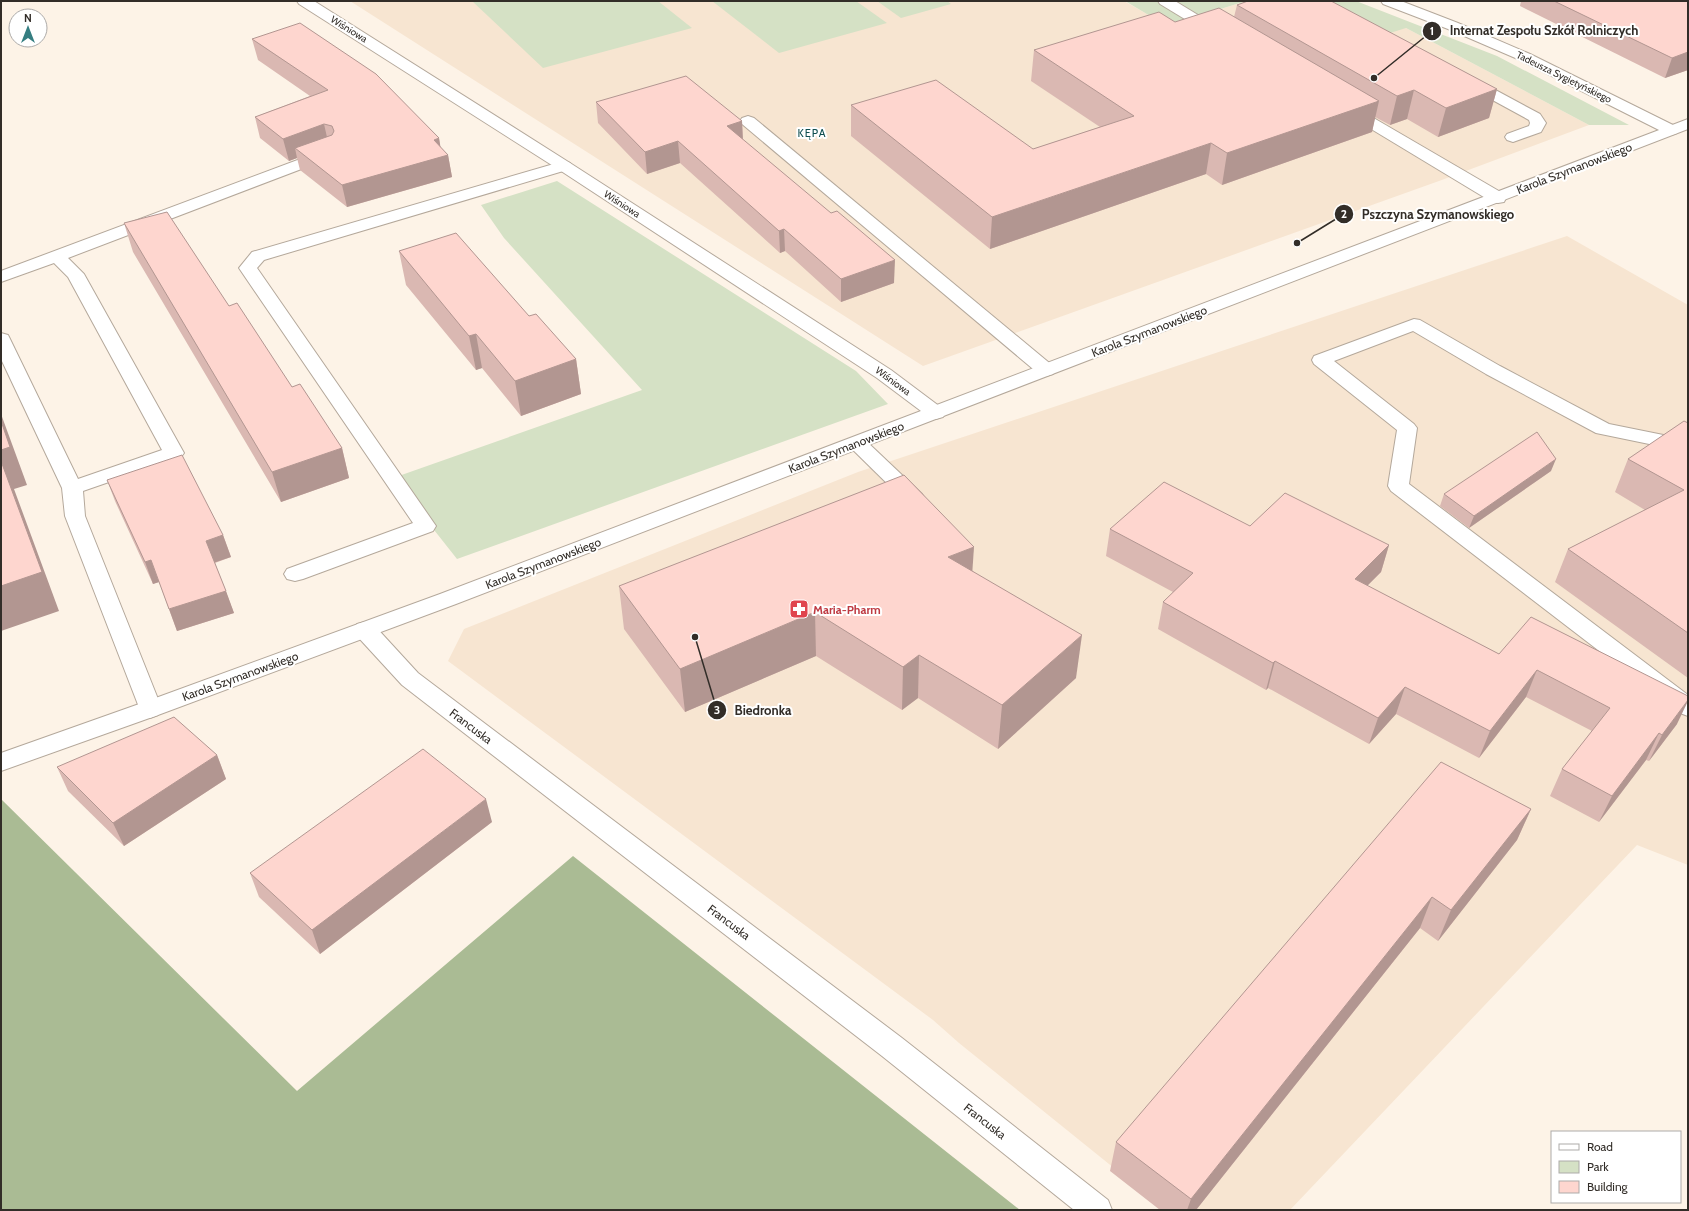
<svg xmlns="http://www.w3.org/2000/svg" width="1689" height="1211" font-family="Cabin,sans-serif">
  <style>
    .built { fill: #f7e5d1 }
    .green { fill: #d5e1c5 }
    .forest { fill: #aabb94 }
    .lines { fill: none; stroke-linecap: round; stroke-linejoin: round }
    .lane-casing { stroke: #b4a89b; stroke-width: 2 }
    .street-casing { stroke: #b4a89b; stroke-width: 2 }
    .secondary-casing { stroke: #b4a89b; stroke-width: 2 }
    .lane { fill: #fff; fill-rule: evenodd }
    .street { fill: #fff; fill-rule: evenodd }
    .secondary { fill: #fff; fill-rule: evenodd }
    .wall { fill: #dab8b2 }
    .shaded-wall { fill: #b29691 }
    .building { fill: #fed6cf; stroke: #b29691 }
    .labels { text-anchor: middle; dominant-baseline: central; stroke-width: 4; stroke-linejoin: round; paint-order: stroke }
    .far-street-label { font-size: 10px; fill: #322d28; stroke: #fff }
    .far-neighbourhood-label { font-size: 11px; letter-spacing: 1px; fill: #0f4e50; stroke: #fff }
    .street-label { font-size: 12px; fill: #322d28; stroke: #fff }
    .health-label { font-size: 12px; font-weight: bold; fill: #be3a42; stroke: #fff; text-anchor: start }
    .leader { fill: none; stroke: #322d28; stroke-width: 1.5 }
    .callout-dot { fill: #322d28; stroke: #fff; stroke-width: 1.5 }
    .mark-label { font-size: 12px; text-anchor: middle; font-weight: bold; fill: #fff }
    .callout-label { font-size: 13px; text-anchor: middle; font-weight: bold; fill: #322d28; stroke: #fff; stroke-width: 4; stroke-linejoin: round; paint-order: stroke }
  </style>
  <rect width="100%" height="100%" fill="#fdf3e7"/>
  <!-- built -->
  <g class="built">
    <polygon points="350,1 1124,1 1168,26 1246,1 1321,1 1406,28 1589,125 1439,181 923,366"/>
    <polygon points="1567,236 1688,305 1688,865 1637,845 1290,1210 1166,1210 959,1043 933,1020 448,661 464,629 858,472"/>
  </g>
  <!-- green -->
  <g class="green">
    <polygon points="472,1 658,1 692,28 543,68"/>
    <polygon points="712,1 856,1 887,23 779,53"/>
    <polygon points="877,1 947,1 951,4 901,18"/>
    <polygon points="1125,1 1246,1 1167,26"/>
    <polygon points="1321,1 1356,1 1497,56 1629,125 1589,125 1406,28 1390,33"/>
    <polygon points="557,181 856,371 888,404 457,559 393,478 642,390 504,238 481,205"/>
  </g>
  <!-- forest -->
  <polygon class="forest" points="1,799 297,1091 573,856 1020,1210 1,1210"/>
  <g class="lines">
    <defs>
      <g id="lane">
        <polygon points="1158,1 1175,1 1221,29 1223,32 1221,35 1216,36 1211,35 1160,4"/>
        <polygon points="1470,77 1475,79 1540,114 1546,123 1541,132 1513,142 1507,140 1505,137 1507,134 1529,126 1530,123 1529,120 1465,85 1462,82 1465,79"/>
        <polygon points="1348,104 1353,106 1504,194 1506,198 1504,202 1498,203 1492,202 1343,112 1340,109 1343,106"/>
        <polygon points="748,116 754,118 1053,366 1055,370 1053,374 1046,376 1039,374 742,124 740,121 742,118"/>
        <polygon points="327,149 333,151 335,154 333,157 68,258 84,274 184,453 181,457 83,491 85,516 162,709 158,715 150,718 142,715 65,516 62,488 1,359 1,333 8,335 10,339 78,479 162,450 68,277 54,263 1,282 1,271"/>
        <polygon points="564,161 570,163 572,166 570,169 264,260 257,268 436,526 433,531 303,579 295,581 287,579 284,574 287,569 413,523 239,268 252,252"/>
        <polygon points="1414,319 1420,320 1500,366 1609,424 1688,440 1688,452 1596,433 1486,374 1413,331 1334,361 1414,424 1417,428 1409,484 1688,695 1688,716 1680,713 1391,491 1388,486 1397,430 1314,364 1312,360 1314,356"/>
        <polygon points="857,437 864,439 922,494 925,499 922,504 915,506 908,504 850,447 847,443 850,439"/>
      </g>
      <g id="street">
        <polygon points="297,1 314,1 570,163 891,370 943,409 946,413 943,417 936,419 929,417 877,378 558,169 299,4"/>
        <polygon points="1381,1 1401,1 1458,23 1530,54 1677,127 1679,130 1677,133 1671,135 1665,133 1520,60 1448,29 1383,4"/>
        <polygon points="365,622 373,624 418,673 902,1038 1108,1200 1112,1210 1074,1210 882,1056 402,685 357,636 354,630 357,624"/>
      </g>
      <polygon id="secondary" points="1688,119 1688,129 456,604 158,715 1,771 1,753 142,703 440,594"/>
    </defs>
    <!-- lane casing -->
    <use href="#lane" class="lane-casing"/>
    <!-- street casing -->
    <use href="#street" class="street-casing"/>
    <!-- secondary casing -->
    <use href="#secondary" class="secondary-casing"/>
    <!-- lane -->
    <use href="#lane" class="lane"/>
    <!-- street -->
    <use href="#street" class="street"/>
    <!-- secondary -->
    <use href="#secondary" class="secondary"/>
  </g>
  <!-- wall -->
  <g class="wall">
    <polygon points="1521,1 1688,1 1688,70 1665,78 1520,6"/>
    <polygon points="1237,5 1497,89 1489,118 1438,137 1407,119 1390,125 1375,117 1372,132 1222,185 1206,174 990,249 851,136 851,105 1033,149 1100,127 1031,81 1034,50 1234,17"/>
    <polygon points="252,39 439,138 440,147 448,155 452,177 347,207 300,170 297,158 289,161 260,138 255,117 310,96 258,60"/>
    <polygon points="596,102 742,121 743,140 894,283 841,302 785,251 780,253 680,163 647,174 598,123"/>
    <polygon points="124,223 229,306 292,387 342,448 349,478 281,502 133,252"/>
    <polygon points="399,251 529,316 576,359 581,394 521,416 482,368 476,370 406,285"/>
    <polygon points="1688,423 1688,678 1555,582 1568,549 1645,510 1615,492 1628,459"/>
    <polygon points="1551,471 1469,528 1440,506 1444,494"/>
    <polygon points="107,480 223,535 231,557 215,563 234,613 177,631 159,582 153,584 115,501"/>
    <polygon points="1250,526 1389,545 1381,572 1367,586 1499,654 1677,724 1649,761 1646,760 1599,822 1550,796 1562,769 1592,731 1526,697 1479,758 1396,714 1369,744 1268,688 1266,690 1158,629 1163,602 1173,592 1106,556 1110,529"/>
    <polygon points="973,571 1076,678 998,749 918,698 902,710 816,656 685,712 624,629 619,586"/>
    <polygon points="217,755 226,779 124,846 68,791 57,767"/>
    <polygon points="1531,809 1517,840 1438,941 1420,928 1196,1210 1160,1210 1110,1171 1116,1142"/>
    <polygon points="492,822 320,954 259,897 250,873"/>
  </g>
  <!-- shaded-wall -->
  <g class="shaded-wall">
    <polygon points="1688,52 1688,70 1665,78 1672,58"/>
    <polygon points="1497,89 1489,118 1438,137 1446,108"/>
    <polygon points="1414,90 1407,119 1390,125 1397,96"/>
    <polygon points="1379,101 1372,132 1222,185 1227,153"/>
    <polygon points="742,121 743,143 727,126"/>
    <polygon points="324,124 329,146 295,148 297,158 289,161 283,139"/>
    <polygon points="439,138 442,156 448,155 452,177 347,207 342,185 434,140"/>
    <polygon points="678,141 680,163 647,174 645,152"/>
    <polygon points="1211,143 1206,174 990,249 992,217"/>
    <polygon points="784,229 785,251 780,253 779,231"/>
    <polygon points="895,260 894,283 841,302 841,279"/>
    <polygon points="476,334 482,368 476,370 469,336"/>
    <polygon points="576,359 581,394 521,416 515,381"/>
    <polygon points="1,414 27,485 14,489 59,611 1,631"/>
    <polygon points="342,448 349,478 281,502 272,472"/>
    <polygon points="1556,459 1551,471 1469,528 1474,516"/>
    <polygon points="223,535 231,557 213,563 206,541"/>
    <polygon points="1389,545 1381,572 1347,606 1355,579"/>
    <polygon points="974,547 971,591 948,557"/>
    <polygon points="151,560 159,582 153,584 145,562"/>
    <polygon points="226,591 234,613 177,631 169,609"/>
    <polygon points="815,612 816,656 685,712 680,669"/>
    <polygon points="1082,635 1076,678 998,749 1002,705"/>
    <polygon points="919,655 918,698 902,710 903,667"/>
    <polygon points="1275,661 1268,688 1266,690 1273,663"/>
    <polygon points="1537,670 1526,697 1479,758 1490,731"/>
    <polygon points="1405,687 1396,714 1369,744 1378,718"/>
    <polygon points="1688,700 1688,701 1677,724 1649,761 1662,735"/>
    <polygon points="1659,733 1646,760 1599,822 1612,796"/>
    <polygon points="217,755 226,779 124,846 113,823"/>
    <polygon points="486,799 492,822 320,954 312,930"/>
    <polygon points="1531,809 1517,840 1438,941 1451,910"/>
    <polygon points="1432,897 1420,928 1196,1210 1187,1210 1191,1199"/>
  </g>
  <!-- building -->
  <g class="building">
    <polygon points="1248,1 1331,1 1497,89 1446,108 1414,90 1397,96 1237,5"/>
    <polygon points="1554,1 1688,1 1688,52 1672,58"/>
    <polygon points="1219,8 1379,101 1227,153 1211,143 992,217 851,105 936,80 1033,149 1134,116 1034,50 1159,12 1175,22"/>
    <polygon points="300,23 376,74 439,138 434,140 448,155 342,185 295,148 332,135 334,131 332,126 324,124 283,139 255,117 328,90 252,39"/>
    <polygon points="686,76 742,121 727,126 831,213 837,211 895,260 841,279 784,229 779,231 678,141 645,152 596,102"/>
    <polygon points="167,212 229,306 237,303 292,387 300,384 342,448 272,472 124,223"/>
    <polygon points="456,233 529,316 536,314 576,359 515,381 476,334 469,336 399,251"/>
    <polygon points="1,421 10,447 1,450"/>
    <polygon points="1684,421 1688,423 1688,633 1568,549 1684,490 1628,459"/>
    <polygon points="1537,432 1556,459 1474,516 1444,494"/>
    <polygon points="182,455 223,535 206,541 226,591 169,609 151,560 145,562 107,480"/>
    <polygon points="1,461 42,572 1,586"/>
    <polygon points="904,475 974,547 948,557 1082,635 1002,705 919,655 903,667 815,612 680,669 619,586"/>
    <polygon points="1164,482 1250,526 1285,493 1389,545 1355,579 1499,654 1531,617 1688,696 1688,700 1662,735 1659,733 1612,796 1562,769 1610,708 1537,670 1490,731 1405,687 1378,718 1275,661 1273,663 1163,602 1193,573 1110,529"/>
    <polygon points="174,717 217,755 113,823 57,767"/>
    <polygon points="423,749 486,799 312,930 250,873"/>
    <polygon points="1441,762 1531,809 1451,910 1432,897 1191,1199 1116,1142"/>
  </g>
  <!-- icons -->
  <defs>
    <symbol id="pharmacy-square" viewBox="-11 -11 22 22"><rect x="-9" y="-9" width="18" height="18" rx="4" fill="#e0444e" stroke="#fff"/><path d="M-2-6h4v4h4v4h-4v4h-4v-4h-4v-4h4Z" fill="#fff"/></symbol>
  </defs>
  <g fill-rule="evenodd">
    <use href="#pharmacy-square" x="788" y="598" width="22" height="22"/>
  </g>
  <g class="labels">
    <!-- far-street labels -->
    <g class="far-street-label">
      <text transform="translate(349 29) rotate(32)">Wiśniowa</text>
      <text transform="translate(1564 77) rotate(26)">Tadeusza Sygietyńskiego</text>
      <text transform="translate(622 204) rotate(33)">Wiśniowa</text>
      <text transform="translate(893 381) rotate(36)">Wiśniowa</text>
    </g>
    <!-- far-neighbourhood labels -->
    <g class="far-neighbourhood-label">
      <text x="812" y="133">KĘPA</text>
    </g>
    <!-- street labels -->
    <g class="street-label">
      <text transform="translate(1574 168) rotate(-21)">Karola Szymanowskiego</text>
      <text transform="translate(1149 331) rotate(-21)">Karola Szymanowskiego</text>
      <text transform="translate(846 447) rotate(-21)">Karola Szymanowskiego</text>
      <text transform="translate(543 563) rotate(-21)">Karola Szymanowskiego</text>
      <text transform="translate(240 676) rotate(-20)">Karola Szymanowskiego</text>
      <text transform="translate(471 726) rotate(37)">Francuska</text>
      <text transform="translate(729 922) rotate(37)">Francuska</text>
      <text transform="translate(985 1121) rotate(38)">Francuska</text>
    </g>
    <!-- health labels -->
    <g class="health-label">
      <text x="813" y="609">Maria-Pharm</text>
    </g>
  </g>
  <!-- callouts -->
  <path class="leader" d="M1374 78L1432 31M1297 243L1344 214M695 637L717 710"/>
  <g class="callout-dot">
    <circle cx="1374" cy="78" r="4"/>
    <circle cx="1297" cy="243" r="4"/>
    <circle cx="695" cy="637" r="4"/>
    <circle cx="1432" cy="31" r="10"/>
    <circle cx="1344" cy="214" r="10"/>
    <circle cx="717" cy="710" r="10"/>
  </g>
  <g class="mark-label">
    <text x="1432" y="35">1</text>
    <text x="1344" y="218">2</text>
    <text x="717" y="714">3</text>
  </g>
  <g class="callout-label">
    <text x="1544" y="35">Internat Zespołu Szkół Rolniczych</text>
    <text x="1438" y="219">Pszczyna Szymanowskiego</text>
    <text x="763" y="715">Biedronka</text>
  </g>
  <!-- border -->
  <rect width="1689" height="1211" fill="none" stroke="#322d28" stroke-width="4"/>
  <!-- legend -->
  <rect x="1551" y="1131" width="130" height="72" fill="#ffffff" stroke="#adaba9"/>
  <rect x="1559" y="1144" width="20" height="6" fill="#ffffff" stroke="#adaba9"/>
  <text x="1587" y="1151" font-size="12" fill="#322d28">Road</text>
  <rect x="1559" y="1161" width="20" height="12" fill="#d5e1c5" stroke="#adaba9"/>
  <text x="1587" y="1171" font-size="12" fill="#322d28">Park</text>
  <rect x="1559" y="1181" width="20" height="12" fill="#fed6cf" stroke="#adaba9"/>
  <text x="1587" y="1191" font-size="12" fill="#322d28">Building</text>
  <!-- north arrow -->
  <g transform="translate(28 28)"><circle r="19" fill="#ffffff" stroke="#adaba9"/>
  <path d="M0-3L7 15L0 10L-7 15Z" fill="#357e81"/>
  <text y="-6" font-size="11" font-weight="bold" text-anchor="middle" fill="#322d28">N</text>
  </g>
</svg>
